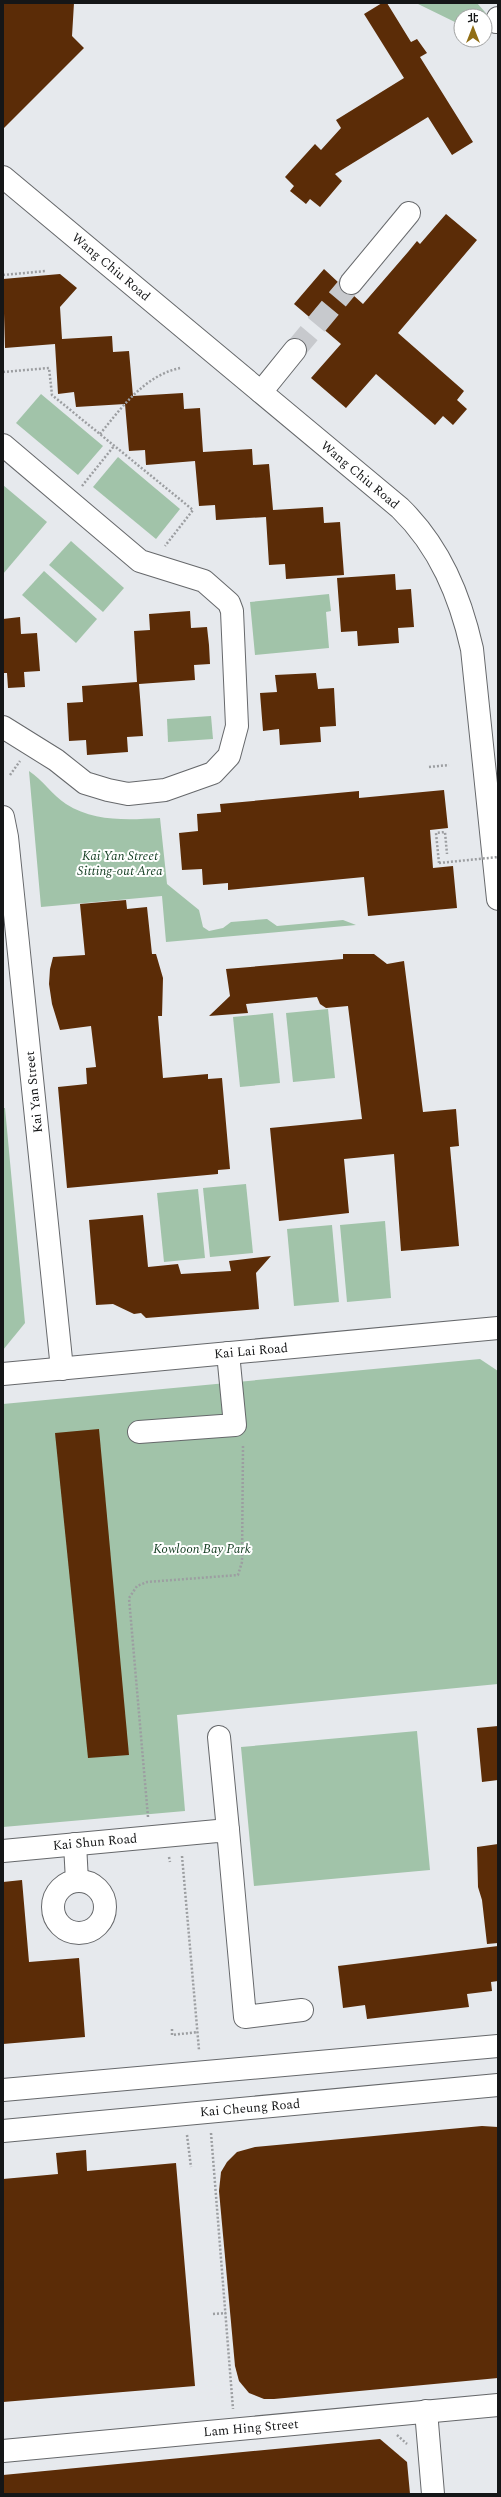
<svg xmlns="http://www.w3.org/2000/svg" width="501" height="2497" font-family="Spectral,'Noto Sans TC',serif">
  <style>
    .green { fill: #a1c3a9 }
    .building { fill: #5b2c07 }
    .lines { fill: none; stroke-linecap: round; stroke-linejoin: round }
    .minor-tunnel { stroke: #c7c9cd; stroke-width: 22; stroke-dasharray: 22 11; stroke-linecap: butt }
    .minor-casing { stroke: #66686b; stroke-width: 24 }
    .major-casing { stroke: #66686b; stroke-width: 24 }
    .path { stroke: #9c9ea1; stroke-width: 2.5; stroke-dasharray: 2 2; stroke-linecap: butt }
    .minor { stroke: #fff; stroke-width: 22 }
    .major { stroke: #fff; stroke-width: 22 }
    .path-bridge { stroke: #9c9ea1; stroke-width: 2.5; stroke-dasharray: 2 2; stroke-linecap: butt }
    .labels { text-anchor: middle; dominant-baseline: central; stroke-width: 4; stroke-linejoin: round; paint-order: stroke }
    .street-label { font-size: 13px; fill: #151617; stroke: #fff }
    .park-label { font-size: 13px; font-style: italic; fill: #133d21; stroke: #fff }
  </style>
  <rect width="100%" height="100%" fill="#e6e9ed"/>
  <!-- green -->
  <g class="green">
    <polygon points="416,3 477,3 492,20 485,32 485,16 461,16 461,25"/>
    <polygon points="41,394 103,446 78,475 16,423"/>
    <polygon points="118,457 180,509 156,539 93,487"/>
    <polygon points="3,485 47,522 3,574"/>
    <polygon points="71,541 124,588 103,612 49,565"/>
    <polygon points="44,571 97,619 76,643 22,595"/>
    <polygon points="329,594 331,611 326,612 329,648 255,655 250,602"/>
    <polygon points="211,716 213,739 168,742 167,719"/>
    <path d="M 29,771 C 43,780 52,795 66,804 C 94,822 128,820 160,818 L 167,884 L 199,910 L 203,927 L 209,931 L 223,928 L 231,922 L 267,919 L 277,926 L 343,920 L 356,925 L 166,942 L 162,896 L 41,907 Z"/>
    <polygon points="328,1009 335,1078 293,1082 286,1013"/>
    <polygon points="273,1013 280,1083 240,1087 233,1017"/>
    <polygon points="3,1108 5,1108 25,1323 3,1350"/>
    <polygon points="246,1184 253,1253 210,1257 203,1188"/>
    <polygon points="198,1189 205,1258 164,1262 157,1193"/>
    <polygon points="385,1221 391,1298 347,1302 340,1225"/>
    <polygon points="332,1225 339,1302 294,1306 287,1229"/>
    <polygon points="480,1359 498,1371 498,1684 177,1715 185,1811 3,1827 3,1404"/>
    <polygon points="417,1731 430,1870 254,1886 241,1747"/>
  </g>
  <!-- building -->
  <g class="building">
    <polygon points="3,3 74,3 72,36 84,48 3,129"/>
    <polygon points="382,3 387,3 411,42 417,39 427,53 420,57 473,142 452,155 428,117 335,174 342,181 320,207 310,199 306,204 290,191 294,186 285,177 315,144 321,150 341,128 336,120 404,78 364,14"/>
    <polygon points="446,214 477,240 398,333 464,391 457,400 467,409 453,425 443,416 435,425 376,374 346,408 311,378 341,344 294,304 324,269 339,283 343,292 353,295 363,304 408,252 417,241 420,244"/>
    <polygon points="60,274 77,288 60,307 62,339 112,336 113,352 129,351 133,396 183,393 184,409 200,408 203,452 252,449 253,465 269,464 273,510 323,507 324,523 340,522 344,575 286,579 285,564 269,565 266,517 216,520 215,505 199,506 195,461 146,465 145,450 129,451 125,404 76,407 74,392 58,394 55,344 5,348 3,279"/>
    <polygon points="395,574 396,590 411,589 414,627 398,628 399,643 358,646 357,631 341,632 337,578"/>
    <polygon points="190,611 191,628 207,627 209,645 210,664 194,665 195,680 139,684 143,736 127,737 128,752 87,755 86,740 69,741 67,703 83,702 82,686 137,682 134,631 150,630 149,614"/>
    <polygon points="20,617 21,634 37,633 40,671 24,672 25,687 8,688 7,673 3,673 3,619"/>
    <polygon points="316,673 318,689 334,688 336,726 320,727 321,742 280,745 279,729 263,731 260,693 277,692 275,675"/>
    <polygon points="444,790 448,828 430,830 433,868 453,866 457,908 368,916 364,877 228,890 228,883 203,885 202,869 182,870 179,833 198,831 197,814 221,812 220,804 359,791 359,798"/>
    <polygon points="126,900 127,909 147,907 152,954 156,954 163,978 162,1016 158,1016 163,1078 208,1074 208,1079 222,1078 230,1169 218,1170 218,1174 67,1188 58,1087 87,1084 86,1068 96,1067 91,1026 60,1030 52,1004 49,984 50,969 53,957 85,955 80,904"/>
    <polygon points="343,954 374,954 387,964 404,961 423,1112 456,1109 459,1146 450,1147 459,1246 401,1251 394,1154 344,1159 349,1213 279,1221 270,1128 362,1119 348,1006 326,1008 320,1004 317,997 246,1004 248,1013 209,1016 230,996 226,969 343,959"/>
    <polygon points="143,1215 148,1267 178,1264 181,1274 231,1271 229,1261 271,1256 256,1273 259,1309 146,1318 141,1313 134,1314 113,1304 96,1305 89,1220"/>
    <polygon points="99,1429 129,1755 88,1758 55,1433"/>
    <polygon points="498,1726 498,1780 482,1782 477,1728"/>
    <polygon points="498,1844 498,1943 487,1944 482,1900 478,1887 477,1847"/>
    <polygon points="22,1880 29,1962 79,1958 85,2037 3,2044 3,1882"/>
    <polygon points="498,1946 498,1981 491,1982 492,1991 467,1994 469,2007 367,2019 365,2005 343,2008 338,1966"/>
    <polygon points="482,2126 498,2127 498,2378 274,2399 264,2399 249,2393 239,2381 235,2366 219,2191 221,2172 227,2162 237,2152 255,2147"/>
    <polygon points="86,2150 87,2171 176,2163 195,2386 3,2402 3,2179 58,2174 56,2153"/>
    <polygon points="380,2439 407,2462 410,2494 3,2494 3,2475"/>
  </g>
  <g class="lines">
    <!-- minor-tunnel -->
    <polyline class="minor-tunnel" points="295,350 351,283"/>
    <defs>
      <g id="minor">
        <polyline points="496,22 498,18"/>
        <path d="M 3,177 L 400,508 C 440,547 460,596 472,649 L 498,899"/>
        <polyline points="351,283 409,213"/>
        <polyline points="261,392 295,350"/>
        <polyline points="3,445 140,561 204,581 229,603 232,611 237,726 229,756 213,773 165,790 128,794 108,790 85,783 56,760 3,727"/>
        <polyline points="3,817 7,837 62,1369"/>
        <polyline points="3,1374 498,1328"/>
        <polyline points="139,1432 235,1425 228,1353"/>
        <polyline points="219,1737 228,1830"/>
        <polyline points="75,1844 77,1881"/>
        <polyline points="3,1851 228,1830 245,2017 302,2010"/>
        <circle cx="79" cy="1907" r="26"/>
        <polyline points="426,2411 433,2494"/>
        <polyline points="3,2451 498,2405"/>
      </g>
      <g id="major">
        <polyline points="3,2090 498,2046"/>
        <polyline points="3,2131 498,2085"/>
      </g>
    </defs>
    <!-- minor casing -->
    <use href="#minor" class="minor-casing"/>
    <!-- major casing -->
    <use href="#major" class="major-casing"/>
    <!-- path -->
    <g class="path">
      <polyline points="3,275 46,271"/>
      <polyline points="3,372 49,368 52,395 193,510 165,546"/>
      <path d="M 100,434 C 122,407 144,376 180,368"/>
      <polyline points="82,486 114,446"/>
      <polyline points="429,767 449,765"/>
      <polyline points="10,775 20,761"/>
      <polyline points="439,863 436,833 445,832 447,854"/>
      <polyline points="148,1817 129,1598 137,1586 147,1582 238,1575 242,1562 243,1445"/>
      <polyline points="182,1856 199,2050"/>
      <polyline points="169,1857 170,1862"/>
      <polyline points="172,2029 172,2035 198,2032"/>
      <polyline points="211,2133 233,2409"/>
      <polyline points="187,2135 191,2167"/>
      <polyline points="213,2314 226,2313"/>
      <polyline points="397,2435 407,2444"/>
    </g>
    <!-- minor -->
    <use href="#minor" class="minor"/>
    <!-- major -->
    <use href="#major" class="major"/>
    <!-- path-bridge -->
    <polyline class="path-bridge" points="439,863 498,857"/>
  </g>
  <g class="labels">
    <!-- street labels -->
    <g class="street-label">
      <text transform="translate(111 267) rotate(40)">Wang Chiu Road</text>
      <text transform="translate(360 475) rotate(40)">Wang Chiu Road</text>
      <text transform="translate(34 1092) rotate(-96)">Kai Yan Street</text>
      <text transform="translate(251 1351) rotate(-5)">Kai Lai Road</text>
      <text transform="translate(95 1842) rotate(-5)">Kai Shun Road</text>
      <text transform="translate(250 2108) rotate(-5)">Kai Cheung Road</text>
      <text transform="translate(251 2428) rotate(-5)">Lam Hing Street</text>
    </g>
    <!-- park labels -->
    <g class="park-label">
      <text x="120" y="856">Kai Yan Street<tspan x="120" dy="15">Sitting-out Area</tspan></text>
      <text x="202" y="1549">Kowloon Bay Park</text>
    </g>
  </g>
  <!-- border -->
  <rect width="501" height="2497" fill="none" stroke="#151617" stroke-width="8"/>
  <!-- north arrow -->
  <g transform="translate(473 28)"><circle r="19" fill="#ffffff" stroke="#a1a2a2"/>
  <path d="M0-3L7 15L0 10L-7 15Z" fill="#916e14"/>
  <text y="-6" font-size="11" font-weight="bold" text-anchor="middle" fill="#151617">北</text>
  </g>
</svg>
